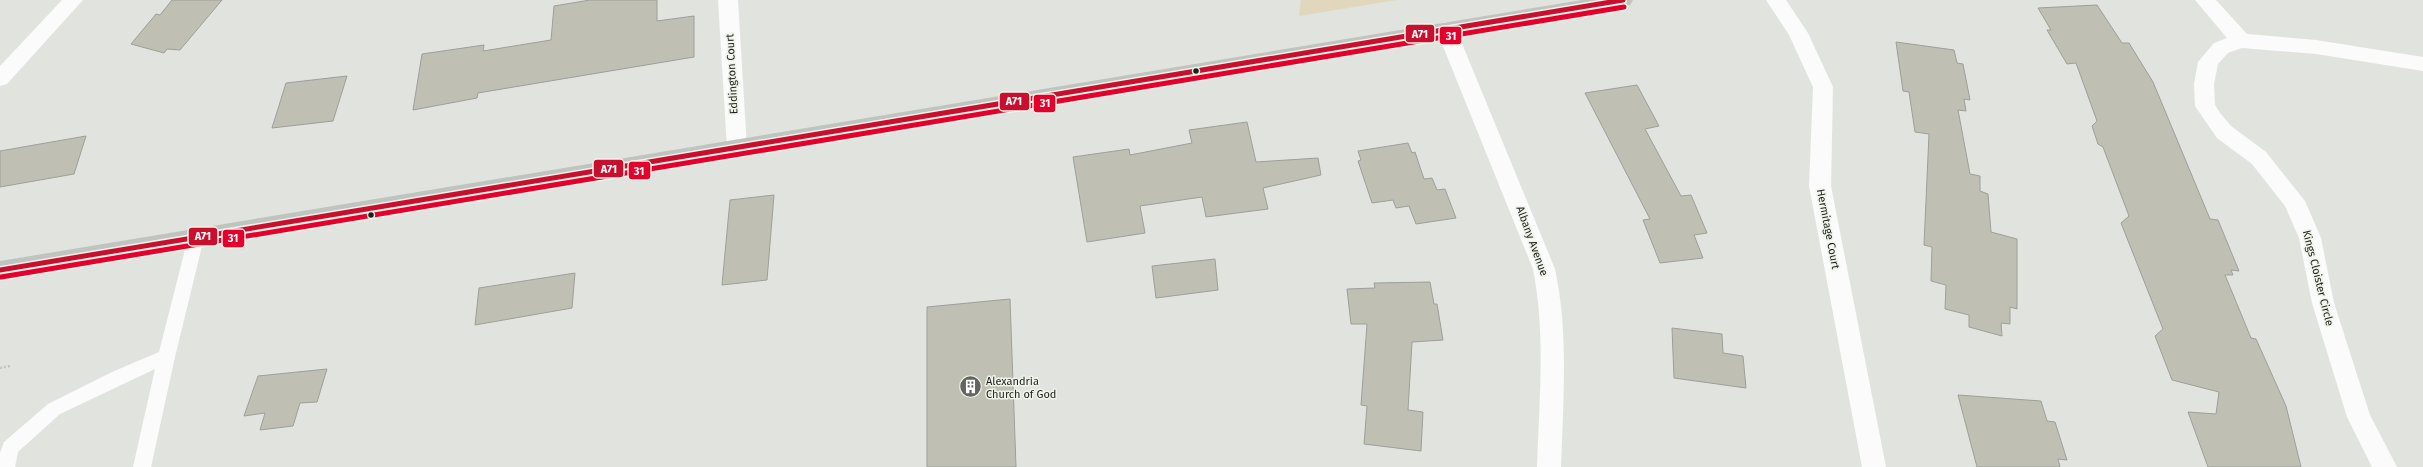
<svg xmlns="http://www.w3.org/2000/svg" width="2423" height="467" font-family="'Fira Sans',sans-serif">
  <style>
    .green { fill: #e1d7bc }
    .building { fill: #bfc0b3; stroke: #9d9f9a }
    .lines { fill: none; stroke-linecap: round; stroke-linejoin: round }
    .path { stroke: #c3c4c1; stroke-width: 2.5; stroke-dasharray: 2 2; stroke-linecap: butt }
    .lane { fill: #fafbfa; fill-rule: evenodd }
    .street { fill: #fafbfa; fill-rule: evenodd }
    .primary { fill: #bec4bf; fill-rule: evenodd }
    .bus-1-casing { stroke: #eff3e9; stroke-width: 8 }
    .bus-2-casing { stroke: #eff3e9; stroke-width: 8 }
    .bus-1 { stroke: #c8102e; stroke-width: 5 }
    .bus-2 { stroke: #e4002b; stroke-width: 5 }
    .bus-dot { fill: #1d1f1b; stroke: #eff3e9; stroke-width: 1.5 }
    .labels { text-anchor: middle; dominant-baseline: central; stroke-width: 3; stroke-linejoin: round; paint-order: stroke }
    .street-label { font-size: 11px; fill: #1d1f1b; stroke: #eff3e9 }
    .poi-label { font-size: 11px; fill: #1d1f1b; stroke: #eff3e9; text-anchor: start }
    .line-badge { stroke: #eff3e9; stroke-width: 1.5 }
    .badge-label { font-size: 11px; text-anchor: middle; font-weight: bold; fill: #fff }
  </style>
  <rect width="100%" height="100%" fill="#e1e4de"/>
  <!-- green -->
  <polygon class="green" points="1301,0 1397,0 1299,16"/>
  <!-- building -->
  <g class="building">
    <polygon points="172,0 222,0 180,50 167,49 164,53 131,44 156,14 160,15"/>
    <polygon points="590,0 657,0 657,21 694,16 694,57 478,93 477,98 413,110 422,54 484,45 483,51 551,40 554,6"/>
    <polygon points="2097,5 2122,43 2129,43 2153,82 2210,219 2218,220 2239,271 2231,270 2233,275 2225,275 2251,338 2256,339 2286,406 2301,467 2208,467 2188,412 2216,414 2219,392 2172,380 2155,336 2163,329 2121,223 2129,216 2103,147 2098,144 2092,126 2097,121 2076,63 2067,64 2047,30 2051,30 2038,8"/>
    <polygon points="1896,42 1954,50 1957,63 1963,64 1970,100 1964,99 1966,111 1958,110 1970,174 1980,176 1980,191 1988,194 1991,232 2017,239 2017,309 2010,307 2010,324 2001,323 2002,336 1969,327 1969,315 1945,309 1946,285 1931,281 1932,247 1924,245 1929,134 1915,132 1909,92 1903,91"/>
    <polygon points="347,76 333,121 272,128 286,83"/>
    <polygon points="1637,85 1659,126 1645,129 1681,196 1691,195 1707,233 1694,235 1703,258 1660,263 1643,220 1650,219 1585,93"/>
    <polygon points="1247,122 1256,162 1318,158 1321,175 1263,188 1268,209 1206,217 1202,197 1140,206 1145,233 1087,242 1073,157 1129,149 1130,155 1192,143 1189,130"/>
    <polygon points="86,136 74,174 0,187 0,151"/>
    <polygon points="1408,143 1412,153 1415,152 1424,179 1432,178 1437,190 1445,189 1456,218 1416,224 1409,206 1396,208 1393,200 1372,203 1358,161 1361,160 1358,151"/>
    <polygon points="774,195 767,280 722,285 730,200"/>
    <polygon points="1215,259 1218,290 1156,298 1152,266"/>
    <polygon points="575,273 572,308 475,325 479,288"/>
    <polygon points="1430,282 1434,304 1437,304 1443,340 1412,342 1408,410 1423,412 1421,451 1364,444 1367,406 1361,405 1367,324 1351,324 1347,289 1375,288 1374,283"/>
    <polygon points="1010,299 1016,467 927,467 927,307"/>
    <polygon points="1672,328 1722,334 1723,353 1743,356 1746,388 1674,378"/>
    <polygon points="327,369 317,402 300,403 293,426 260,430 265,413 244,416 258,376"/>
    <polygon points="1958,395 2041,401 2047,421 2055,422 2067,460 2058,459 2060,467 1977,467"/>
  </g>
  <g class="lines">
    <!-- path -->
    <polyline class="path" points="0,368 10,366"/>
    <!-- lane -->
    <polygon class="lane" points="196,231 202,233 204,238 175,357 151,467 133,467 155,369 60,414 18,452 15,467 0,467 0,453 4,442 48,404 112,372 159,352 188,238 190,233"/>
    <!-- street -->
    <g class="street">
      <polygon points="62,0 83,0 7,84 0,86 0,66"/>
      <polygon points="718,0 738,0 747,148 744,154 737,156 730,154 727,148"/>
      <polygon points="1766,0 1786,0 1808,33 1833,87 1831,186 1886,467 1862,467 1809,186 1813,87 1789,35"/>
      <polygon points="2195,0 2216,0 2247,34 2316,40 2423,57 2423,71 2316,54 2242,48 2228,53 2218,64 2214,84 2215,105 2220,113 2231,126 2266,152 2305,201 2321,238 2334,303 2370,415 2397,467 2372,467 2347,417 2312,303 2299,238 2285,206 2252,164 2217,138 2195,106 2194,84 2198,62 2214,43 2227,38"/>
      <path d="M 1446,22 L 1453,24 L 1456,29 L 1555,269 C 1569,334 1563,401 1561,467 L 1537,467 C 1539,401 1546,335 1533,269 L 1436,29 L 1439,24 Z"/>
    </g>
    <!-- primary -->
    <polygon class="primary" points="1582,0 1633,0 1630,5 1623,7 0,279 0,261"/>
    <defs>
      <polyline id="bus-1" points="0,270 1623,0"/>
      <polyline id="bus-2" points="1,277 1624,7"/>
    </defs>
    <!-- bus-1 casing -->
    <use href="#bus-1" class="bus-1-casing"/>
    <!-- bus-2 casing -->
    <use href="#bus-2" class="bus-2-casing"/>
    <!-- bus-1 -->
    <use href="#bus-1" class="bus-1"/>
    <!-- bus-2 -->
    <use href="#bus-2" class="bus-2"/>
  </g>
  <!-- icons -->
  <defs>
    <symbol id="building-disc" viewBox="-11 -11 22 22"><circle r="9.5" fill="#62645f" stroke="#eff3e9"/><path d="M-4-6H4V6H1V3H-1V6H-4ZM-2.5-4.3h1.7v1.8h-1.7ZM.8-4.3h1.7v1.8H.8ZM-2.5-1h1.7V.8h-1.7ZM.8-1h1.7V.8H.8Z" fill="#fff"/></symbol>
  </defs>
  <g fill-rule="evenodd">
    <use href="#building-disc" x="958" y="374" width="25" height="25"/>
  </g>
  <!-- markers -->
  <g class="bus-dot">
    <circle cx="1196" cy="71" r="3.5"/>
    <circle cx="371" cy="215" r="3.5"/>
  </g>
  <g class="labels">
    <!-- street labels -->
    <g class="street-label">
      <text transform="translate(732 74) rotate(-93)">Eddington Court</text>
      <text transform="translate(1828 229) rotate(79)">Hermitage Court</text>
      <text transform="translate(1532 241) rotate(70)">Albany Avenue</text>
      <text transform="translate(2318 278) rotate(76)">Kings Cloister Circle</text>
    </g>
    <!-- poi labels -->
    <g class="poi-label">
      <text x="986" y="381">Alexandria<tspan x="986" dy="13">Church of God</tspan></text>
    </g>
  </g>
  <g class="line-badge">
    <rect x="1405" y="24" width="30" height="19" rx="4" fill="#c8102e"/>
    <rect x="1439" y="26" width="23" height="19" rx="4" fill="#e4002b"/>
    <rect x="999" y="92" width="31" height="19" rx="4" fill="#c8102e"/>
    <rect x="1033" y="94" width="23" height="19" rx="4" fill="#e4002b"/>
    <rect x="593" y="159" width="31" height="19" rx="4" fill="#c8102e"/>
    <rect x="628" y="161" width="23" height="19" rx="4" fill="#e4002b"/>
    <rect x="188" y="227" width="30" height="19" rx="4" fill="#c8102e"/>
    <rect x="222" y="229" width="23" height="19" rx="4" fill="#e4002b"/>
  </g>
  <g class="badge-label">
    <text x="1420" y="38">A71</text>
    <text x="1451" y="40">31</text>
    <text x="1014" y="105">A71</text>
    <text x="1045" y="107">31</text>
    <text x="609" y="173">A71</text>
    <text x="639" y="175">31</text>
    <text x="203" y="240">A71</text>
    <text x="233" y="242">31</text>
  </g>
</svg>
